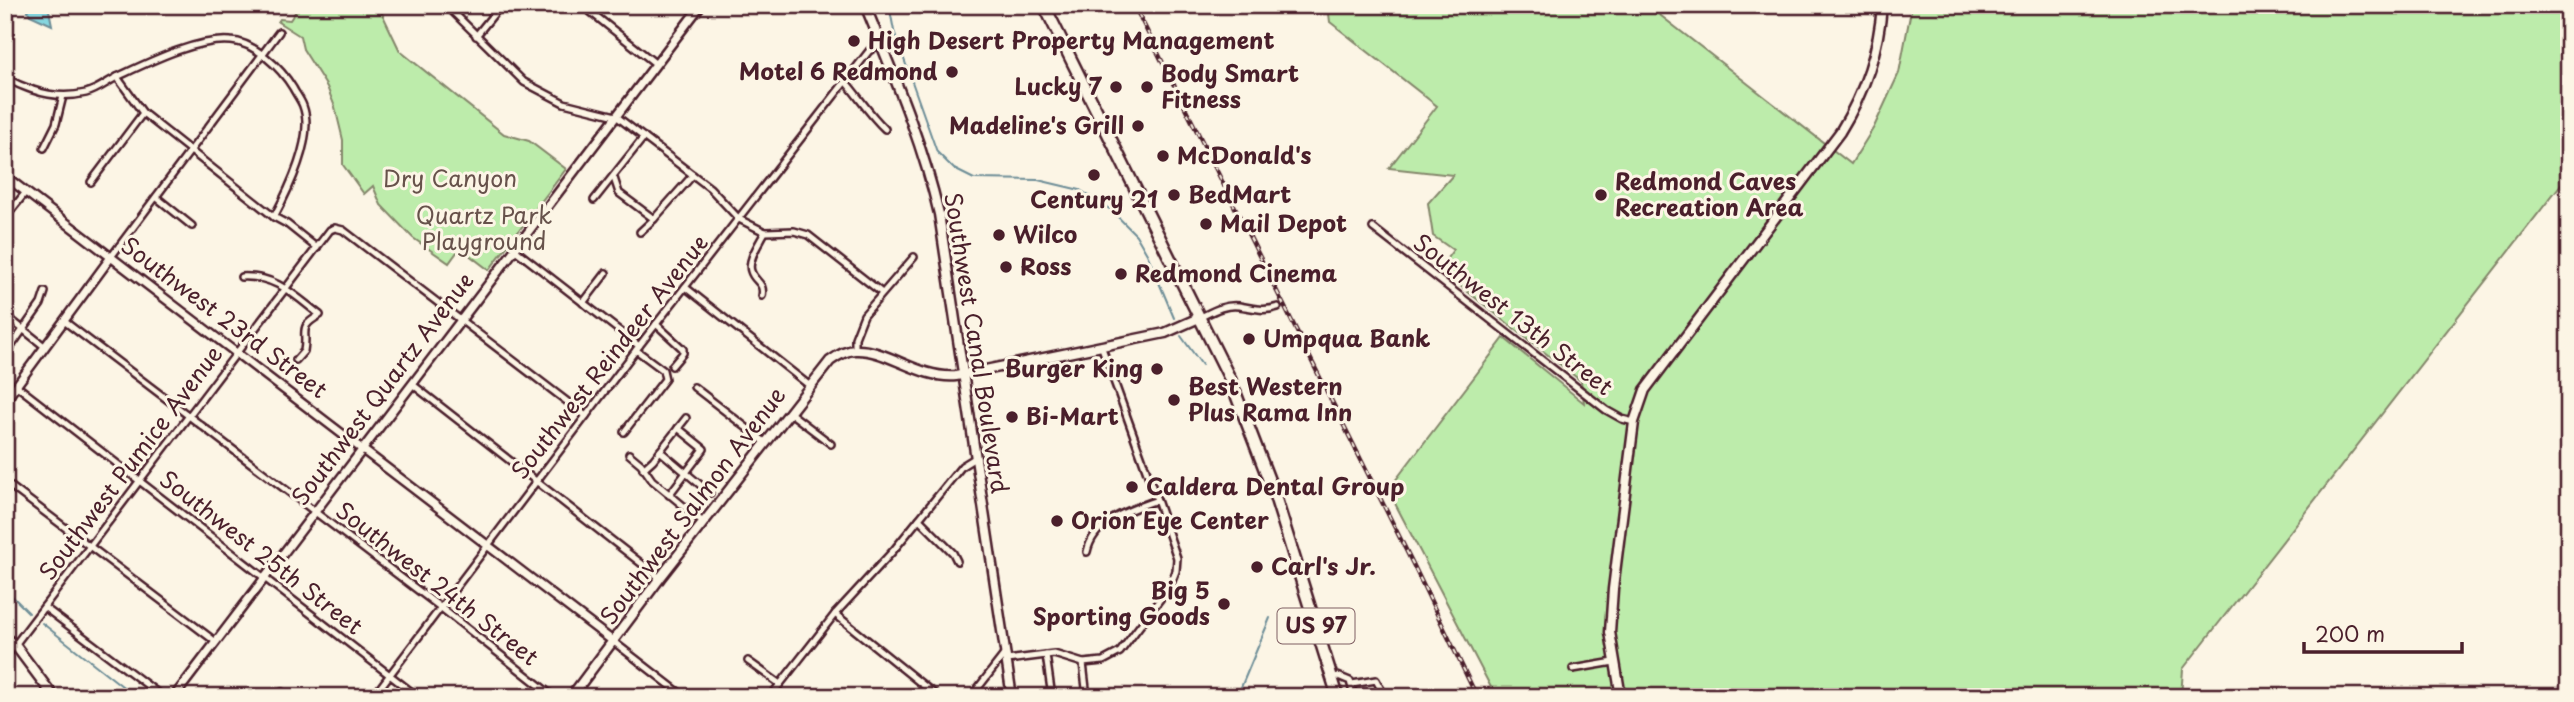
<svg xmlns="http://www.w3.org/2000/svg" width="2574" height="702" font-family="'Playpen Sans',sans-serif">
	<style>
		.green { fill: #bdecab; stroke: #84866b; stroke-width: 2 }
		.water { fill: #85d6df; stroke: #6d8d97; stroke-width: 2 }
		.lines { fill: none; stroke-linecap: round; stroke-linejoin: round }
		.stream { stroke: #6d8d97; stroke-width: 2 }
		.minor-casing { stroke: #4a1f2b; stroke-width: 10 }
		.tertiary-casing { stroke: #4a1f2b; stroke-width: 12 }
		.secondary-casing { stroke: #4a1f2b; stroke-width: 13 }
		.trunk-casing { stroke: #4a1f2b; stroke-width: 15 }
		.minor { stroke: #fcf5e5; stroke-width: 5 }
		.tertiary { stroke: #fcf5e5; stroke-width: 7 }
		.secondary { stroke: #fcf5e5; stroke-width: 8 }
		.trunk { stroke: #fcf5e5; stroke-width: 10 }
		.rail-casing { stroke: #4a1f2b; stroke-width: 4.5 }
		.rail { stroke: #fcf5e5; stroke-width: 2; stroke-dasharray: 5; stroke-linecap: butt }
		.poi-dot { fill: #4a1f2b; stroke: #fcf5e5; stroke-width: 2.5 }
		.labels { text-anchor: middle; stroke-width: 6; stroke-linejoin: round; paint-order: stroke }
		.shield { fill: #fcf5e5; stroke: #7f5f63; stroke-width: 2 }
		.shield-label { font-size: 21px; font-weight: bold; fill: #4a1f2b }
		.poi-label { font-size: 23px; font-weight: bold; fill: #4a1f2b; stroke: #fcf5e5; text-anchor: start }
		.park-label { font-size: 23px; fill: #67524b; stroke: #fcf5e5 }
		.street-label { font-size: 23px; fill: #4a1f2b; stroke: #fcf5e5 }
	</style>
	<rect width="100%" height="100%" fill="#fcf5e5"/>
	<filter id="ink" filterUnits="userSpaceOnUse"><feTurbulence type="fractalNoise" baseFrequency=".0143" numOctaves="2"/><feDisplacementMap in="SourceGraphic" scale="14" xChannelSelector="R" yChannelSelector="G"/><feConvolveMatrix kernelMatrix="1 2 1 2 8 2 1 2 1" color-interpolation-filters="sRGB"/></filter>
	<g filter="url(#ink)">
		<g class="green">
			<path d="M300,5H378L400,51L504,134L529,141L566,169L489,270L460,248L449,263L413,238L381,205L373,186L364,194L343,165V140L335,107L327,87L303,49L300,36L278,22L280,19L290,20Z"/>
			<path d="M1328,5H1647L1851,164L1874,127L1899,73L1912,5H2569V174L2183,669L2181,697H1496L1388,490L1504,338L1584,403L1581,381L1439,269L1453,250L1433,236L1428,203L1453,175L1389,168L1437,106L1330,22Z"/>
		</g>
		<path class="water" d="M25,5H48L52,25L30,15Z"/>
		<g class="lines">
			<g class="stream">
				<path d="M889,5L894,31L937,152L954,169L974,179L1038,180L1080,190L1111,210L1136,235L1147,254L1174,318"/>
				<path d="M1181,336L1202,365"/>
				<path d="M5,589L29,613"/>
				<path d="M42,623L136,697"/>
				<path d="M1237,697L1270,618"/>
			</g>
			<g class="minor-casing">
				<g id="minor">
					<path d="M446,5L524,82L564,103L616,116L710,188L739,219L765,232L794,231L808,235L882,293"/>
					<path d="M582,5L656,64"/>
					<path d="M476,36L501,5"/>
					<path d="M5,76C13,84 23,86 33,90C50,96 69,97 86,93C98,90 108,81 119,76C149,62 197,38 231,41C254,42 281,68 293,88C296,94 301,100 303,106C315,137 288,191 274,217"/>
					<path d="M117,77L143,113L274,217L287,224L317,248"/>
					<path d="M845,81C859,97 869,114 885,129"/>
					<path d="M44,148L56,124L63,96"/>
					<path d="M614,178L619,193L654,219"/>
					<path d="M91,182L143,113"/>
					<path d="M156,197L192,226"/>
					<path d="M594,200L644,137"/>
					<path d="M5,218L26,192"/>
					<path d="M1373,228L1606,410L1622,419L1634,422"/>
					<path d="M640,232L654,219L693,175"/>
					<path d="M514,249L639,346"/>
					<path d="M111,257L279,32"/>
					<path d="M241,277C276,275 294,295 320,315C297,328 308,330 304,351L296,360"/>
					<path d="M685,287L810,386"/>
					<path d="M762,296C765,282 754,282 751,271C747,260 760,242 765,232"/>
					<path d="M583,303L606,273"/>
					<path d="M5,315L44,346"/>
					<path d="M1201,317C1213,311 1225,304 1239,306C1254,308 1263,312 1278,307"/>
					<path d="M64,321L440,607L554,697"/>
					<path d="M656,324L683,349V353L672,366"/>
					<path d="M855,350V338L864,315L914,257"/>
					<path d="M5,355L41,304L45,292"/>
					<path d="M412,384L660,578"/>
					<path d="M17,386L418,697"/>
					<path d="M694,387L765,442"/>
					<path d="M789,412L831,444"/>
					<path d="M624,432L665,379L663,370L636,350"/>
					<path d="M660,451L710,493"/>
					<path d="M629,454L641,464L652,480L703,522"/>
					<path d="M643,469L653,460L686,418"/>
					<path d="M9,485L216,642"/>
					<path d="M669,495L704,449L678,428"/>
					<path d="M919,519L953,553L957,561"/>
					<path d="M1087,552C1094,520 1130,510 1157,500"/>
					<path d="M44,607L163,697"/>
					<path d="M835,614L938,697"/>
					<path d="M614,642L685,697"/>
					<path d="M1046,655L1052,697"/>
					<path d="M5,658L330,230L335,228L343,230L586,416"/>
					<path d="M1007,660L1054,654L1083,663L1103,661L1120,652L1170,586L1176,571L1177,558L1157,500L1101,345"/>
					<path d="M748,661L780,684"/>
					<path d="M1083,663L1087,697"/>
					<path d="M1573,669L1614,662"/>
					<path d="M1332,678L1338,676L1350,681L1354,697"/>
					<path d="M1352,684L1376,680L1385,697"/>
					<path d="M282,692L288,697"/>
					<path d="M373,697L639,346L869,51L881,43"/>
					<path d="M770,697L835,614L893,551L962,466L975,458"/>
					<path d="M971,697L1006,652"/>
				</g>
			</g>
			<g class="tertiary-casing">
				<g id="tertiary">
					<path d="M5,176L614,642"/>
					<path d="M5,401L111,257"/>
					<path d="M174,697L701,5"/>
				</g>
			</g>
			<g class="secondary-casing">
				<g id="secondary">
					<path d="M865,5C893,74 922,141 939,214L1012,697"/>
					<path d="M5,637L15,645L54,697"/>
					<path d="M571,697L660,578L830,361C837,356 846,350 855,350C886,348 918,379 956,376L1165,333L1201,317"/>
					<path d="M1621,697L1610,632L1613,589L1634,422L1645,390L1840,132C1864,93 1879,51 1882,5"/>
				</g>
			</g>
			<g class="trunk-casing">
				<path id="trunk" d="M1044,5L1230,379L1275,496L1338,697"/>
			</g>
			<use href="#minor" class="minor"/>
			<use href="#tertiary" class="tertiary"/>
			<use href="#secondary" class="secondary"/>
			<use href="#trunk" class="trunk"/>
			<g class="rail-casing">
				<path id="rail" d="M1134,5L1413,564L1477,697"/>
			</g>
			<use href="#rail" class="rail"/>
		</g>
	</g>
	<g class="poi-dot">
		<circle cx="854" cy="41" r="7"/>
		<circle cx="952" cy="72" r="7"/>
		<circle cx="1116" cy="87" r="7"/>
		<circle cx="1147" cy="87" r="7"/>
		<circle cx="1138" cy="126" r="7"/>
		<circle cx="1163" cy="156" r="7"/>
		<circle cx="1094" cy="175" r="7"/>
		<circle cx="1174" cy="195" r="7"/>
		<circle cx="1601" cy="195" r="7"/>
		<circle cx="1206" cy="224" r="7"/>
		<circle cx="999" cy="235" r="7"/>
		<circle cx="1006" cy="267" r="7"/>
		<circle cx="1121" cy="274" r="7"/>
		<circle cx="1249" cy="339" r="7"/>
		<circle cx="1157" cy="369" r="7"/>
		<circle cx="1174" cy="400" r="7"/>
		<circle cx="1012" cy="417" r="7"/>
		<circle cx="1132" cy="487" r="7"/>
		<circle cx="1057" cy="521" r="7"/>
		<circle cx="1257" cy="567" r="7"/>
		<circle cx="1224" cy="604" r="7"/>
	</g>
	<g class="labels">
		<rect class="shield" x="1277.5" y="608.5" width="77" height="35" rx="5"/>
		<g class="shield-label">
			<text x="1316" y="633">US 97</text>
		</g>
		<g class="poi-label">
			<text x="868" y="49">High Desert Property Management</text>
			<text x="938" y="80" text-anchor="end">Motel 6 Redmond</text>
			<text x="1161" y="82">Body Smart<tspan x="1161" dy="26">Fitness</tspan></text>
			<text x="1102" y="95" text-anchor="end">Lucky 7</text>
			<text x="1124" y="134" text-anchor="end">Madeline's Grill</text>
			<text x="1177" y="164">McDonald's</text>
			<text x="1615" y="190">Redmond Caves<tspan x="1615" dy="26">Recreation Area</tspan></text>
			<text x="1188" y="203">BedMart</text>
			<text x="1094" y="208" text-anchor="middle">Century 21</text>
			<text x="1220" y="232">Mail Depot</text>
			<text x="1013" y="243">Wilco</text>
			<text x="1020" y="275">Ross</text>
			<text x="1135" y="282">Redmond Cinema</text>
			<text x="1263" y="347">Umpqua Bank</text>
			<text x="1143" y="377" text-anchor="end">Burger King</text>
			<text x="1188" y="395">Best Western<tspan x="1188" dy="26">Plus Rama Inn</tspan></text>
			<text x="1026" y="425">Bi-Mart</text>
			<text x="1146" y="495">Caldera Dental Group</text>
			<text x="1071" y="529">Orion Eye Center</text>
			<text x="1271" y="575">Carl's Jr.</text>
			<text x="1210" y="599" text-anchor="end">Big 5<tspan x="1210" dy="26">Sporting Goods</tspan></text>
		</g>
		<g class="park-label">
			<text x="450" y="187">Dry Canyon</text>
			<text x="484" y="224">Quartz Park<tspan x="484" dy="26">Playground</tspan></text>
		</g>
		<g class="street-label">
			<text transform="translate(1513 315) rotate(38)" y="8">Southwest 13th Street</text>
			<text transform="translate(224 318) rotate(37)" y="8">Southwest 23rd Street</text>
			<text transform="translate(976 343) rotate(81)" y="8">Southwest Canal Boulevard</text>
			<text transform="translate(610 357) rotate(-52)" y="8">Southwest Reindeer Avenue</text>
			<text transform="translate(383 389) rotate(-53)" y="8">Southwest Quartz Avenue</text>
			<text transform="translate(131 463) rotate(-53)" y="8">Southwest Pumice Avenue</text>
			<text transform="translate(693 506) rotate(-53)" y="8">Southwest Salmon Avenue</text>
			<text transform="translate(261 553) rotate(38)" y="8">Southwest 25th Street</text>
			<text transform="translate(437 584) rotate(38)" y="8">Southwest 24th Street</text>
		</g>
	</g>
	<rect width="2574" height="702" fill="none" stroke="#fcf5e5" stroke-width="28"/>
	<rect x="14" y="14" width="2546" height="674" fill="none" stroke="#4a1f2b" stroke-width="2.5" filter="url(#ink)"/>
	<path d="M2304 642v10h158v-10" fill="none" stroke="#4a1f2b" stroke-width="3.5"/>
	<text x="2315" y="642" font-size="21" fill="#4a1f2b" stroke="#fcf5e5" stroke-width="5" paint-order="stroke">200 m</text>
</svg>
